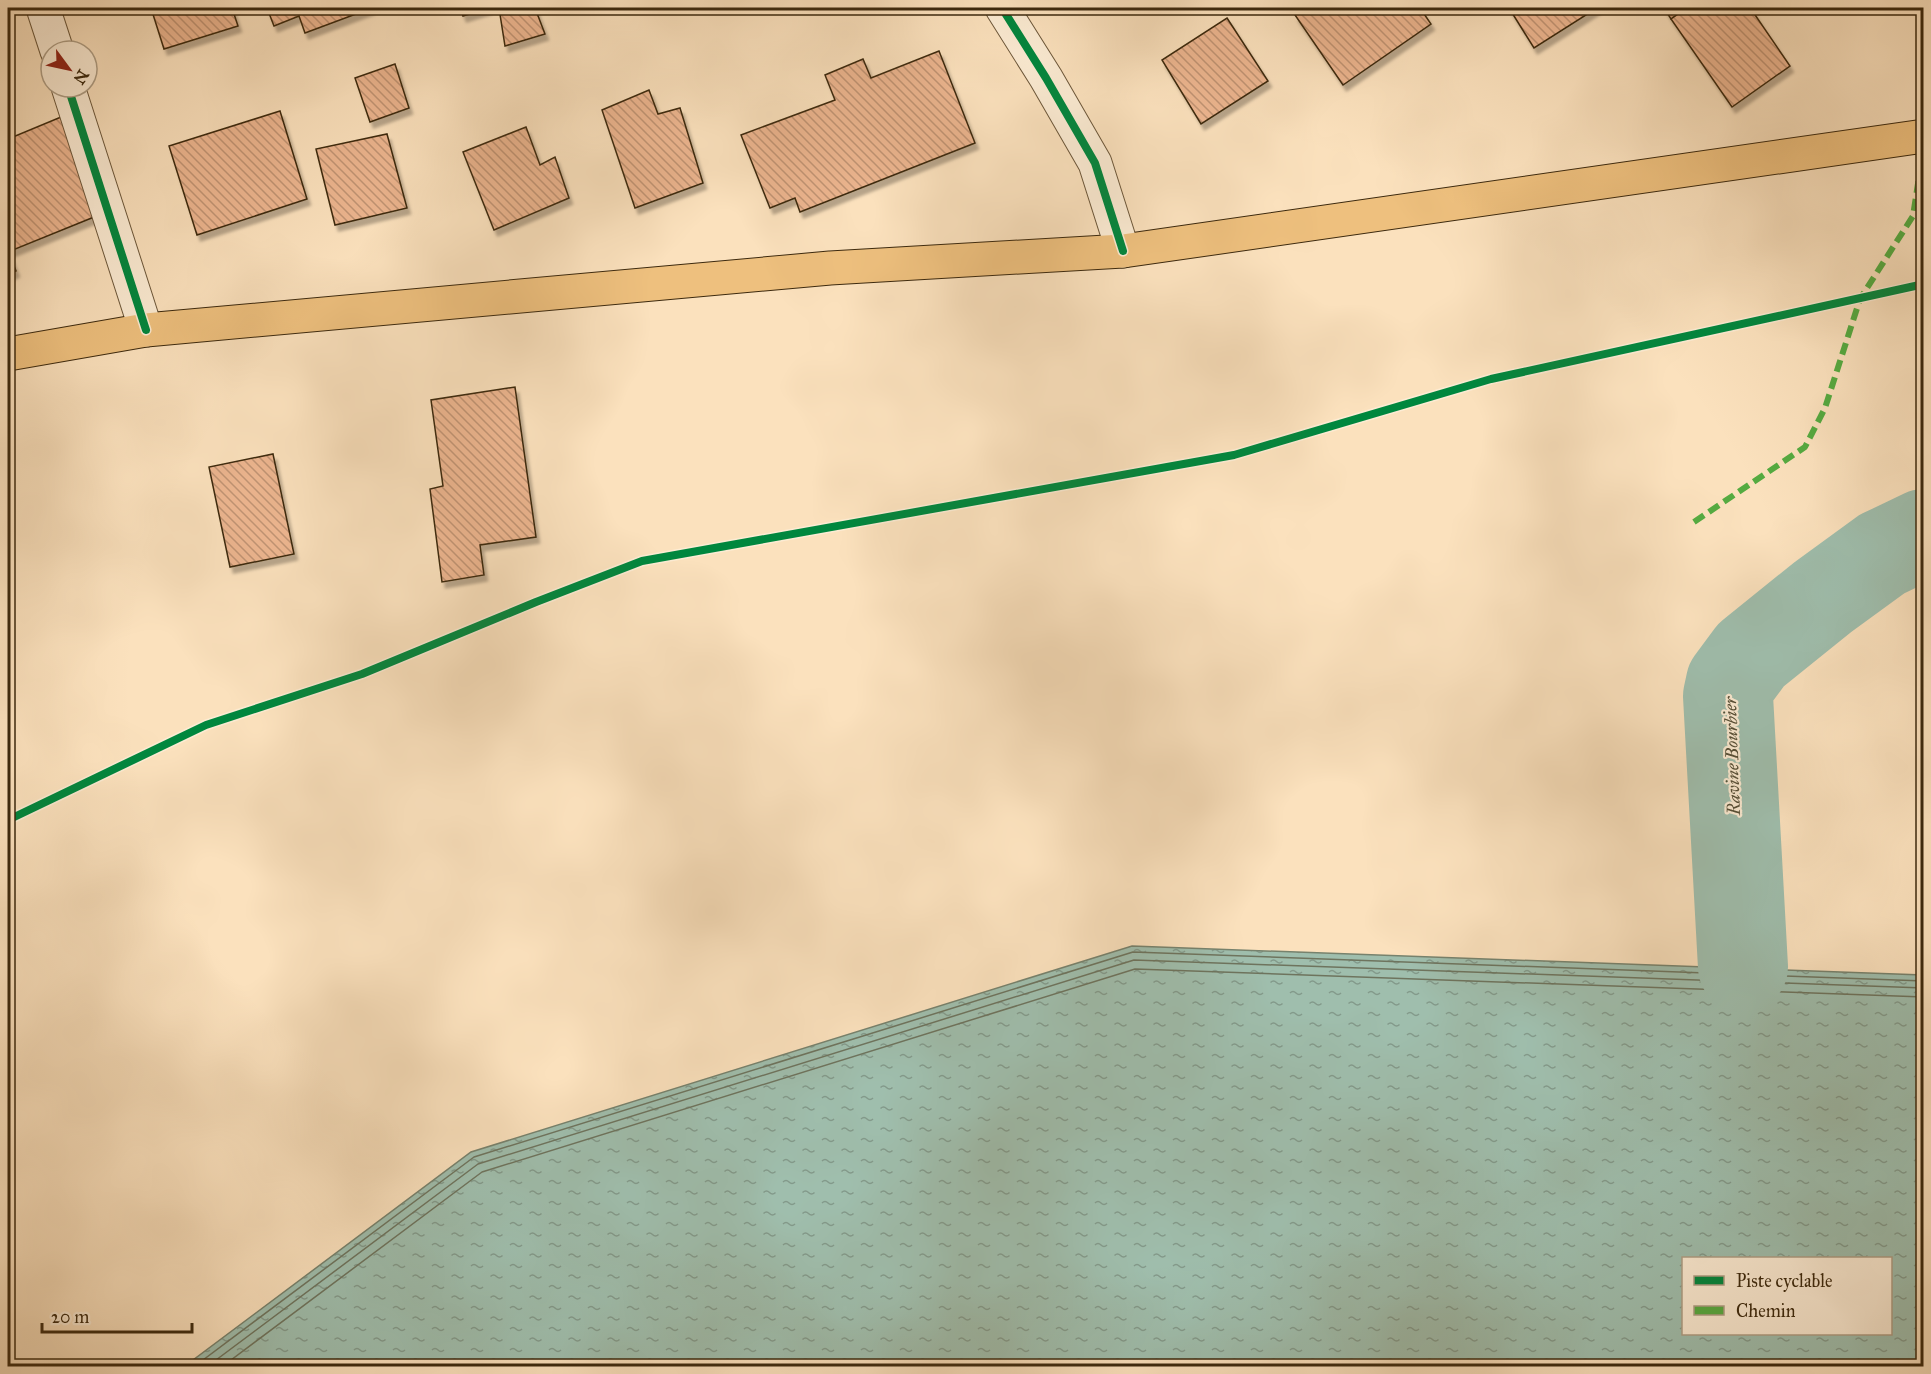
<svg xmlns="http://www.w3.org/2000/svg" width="1931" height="1374" font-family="'IM FELL Great Primer',serif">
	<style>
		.water { fill: url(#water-ripples); stroke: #77826d; stroke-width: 1.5; fill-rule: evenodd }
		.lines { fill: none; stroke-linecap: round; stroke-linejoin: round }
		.shore { stroke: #6e745e; stroke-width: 1.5 }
		.river { stroke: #9fbead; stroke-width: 90 }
		.building { fill: url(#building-back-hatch); stroke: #3c290e; stroke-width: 1.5; filter: url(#shadow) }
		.minor-casing { stroke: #6c573a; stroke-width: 35 }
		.major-casing { stroke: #3c290e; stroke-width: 35 }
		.minor { stroke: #fcecd4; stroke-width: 33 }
		.major { stroke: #eec07e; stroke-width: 33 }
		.quiet { stroke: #55ab41; stroke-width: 6; stroke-dasharray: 12 6; stroke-linecap: butt }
		.cycleway-casing { stroke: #fcecd4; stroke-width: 11 }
		.cycleway { stroke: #00873e; stroke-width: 8 }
		.labels { text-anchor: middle; stroke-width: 4.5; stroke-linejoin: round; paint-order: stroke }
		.water-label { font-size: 18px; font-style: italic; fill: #554e36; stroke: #fcecd4 }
	</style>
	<defs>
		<pattern id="water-ripples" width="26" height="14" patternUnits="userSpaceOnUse" patternTransform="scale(1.5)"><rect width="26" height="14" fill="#9fbead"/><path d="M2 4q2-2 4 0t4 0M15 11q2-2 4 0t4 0" fill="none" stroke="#839a8b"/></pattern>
		<pattern id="building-back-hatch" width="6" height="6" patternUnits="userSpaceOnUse" patternTransform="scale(1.5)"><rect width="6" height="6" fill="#ecb58f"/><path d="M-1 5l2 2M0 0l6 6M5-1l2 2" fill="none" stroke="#c09373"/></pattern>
		<filter id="shadow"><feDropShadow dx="3.5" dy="6" stdDeviation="1.5" flood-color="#0004"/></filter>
	</defs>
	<rect width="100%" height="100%" fill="#fbe1bd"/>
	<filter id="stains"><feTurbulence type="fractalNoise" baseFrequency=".00333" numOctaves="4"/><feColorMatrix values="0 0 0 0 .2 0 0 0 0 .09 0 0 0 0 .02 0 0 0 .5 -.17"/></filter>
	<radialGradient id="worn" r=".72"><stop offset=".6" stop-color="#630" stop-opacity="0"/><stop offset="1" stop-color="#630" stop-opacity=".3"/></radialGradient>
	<path class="water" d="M1132,946L1923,975V1366H185L471,1152ZM1684,1258H1890V1334H1684Z"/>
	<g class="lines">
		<g class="shore">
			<path d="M195,1366L474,1157L1133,952L1924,981"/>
			<path d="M208,1366L478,1164L1134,960L1924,988"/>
			<path d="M223,1366L482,1172L1135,969L1924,997"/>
		</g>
		<path class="river" d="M1743,967L1728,696L1731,682L1751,655L1823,597L1882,554L1924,534"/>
	</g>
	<g class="building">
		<path d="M151,8H232L238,26L164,49Z"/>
		<path d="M267,8H372L305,33L299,16L274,26Z"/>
		<path d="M460,8H489L463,16Z"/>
		<path d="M499,8H535L545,34L505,46Z"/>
		<path d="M1307,8H1420L1431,24L1343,85L1295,15Z"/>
		<path d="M1509,8H1597L1534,48Z"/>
		<path d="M1664,8H1687L1671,19Z"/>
		<path d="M1687,8H1753L1751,9L1790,66L1732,107L1671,19Z"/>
		<path d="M1227,18L1268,81L1201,124L1162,60Z"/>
		<path d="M939,51L975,143L800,212L795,198L770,208L741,135L835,100L825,75L863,59L871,78Z"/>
		<path d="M395,64L409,108L370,122L355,78Z"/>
		<path d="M649,90L658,114L680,108L703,183L635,208L602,110Z"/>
		<path d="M280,111L307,199L197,235L169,146Z"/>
		<path d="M61,117L99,215L8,252V139Z"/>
		<path d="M526,127L540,165L555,157L569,198L494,230L463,152Z"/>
		<path d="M387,134L407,208L335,225L316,149Z"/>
		<path d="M8,251L16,271L8,275Z"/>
		<path d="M515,387L536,537L480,545L484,575L442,582L430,489L443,486L431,400Z"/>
		<path d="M273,454L294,554L230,567L209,467Z"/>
	</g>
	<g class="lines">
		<g class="minor-casing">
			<g id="minor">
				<path d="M43,8L57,51"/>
				<path d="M1002,8L1046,78L1095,163L1123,251"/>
				<path d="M68,87L146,330"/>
			</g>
		</g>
		<g class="major-casing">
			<path id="major" d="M8,354L146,330L830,268L1123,251L1924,136"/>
		</g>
		<use href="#minor" class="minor"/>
		<use href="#major" class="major"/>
		<path class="quiet" d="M1694,522L1805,447L1825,408L1860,299L1913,216L1924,145"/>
		<g class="cycleway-casing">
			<g id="cycleway">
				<path d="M1002,8L1046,78L1095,163L1123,251"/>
				<path d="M68,87L146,330"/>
				<path d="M8,820L206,725L362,674L536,602L642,561L1234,455L1491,379L1924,284"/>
			</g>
		</g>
		<use href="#cycleway" class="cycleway"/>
	</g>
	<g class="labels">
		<g class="water-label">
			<text transform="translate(1732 756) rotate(-92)" y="6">Ravine Bourbier</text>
		</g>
	</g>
	<rect width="1931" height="1374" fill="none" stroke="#fbe1bd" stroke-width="30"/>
	<rect x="9" y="9" width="1913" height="1356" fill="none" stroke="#3c290e" stroke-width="3"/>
	<rect x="15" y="15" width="1901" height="1344" fill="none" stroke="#3c290e" stroke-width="1.5"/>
	<rect x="1682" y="1257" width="210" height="78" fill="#fcecd4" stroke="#af9e85" stroke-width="1.5"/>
	<rect x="1694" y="1276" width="30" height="9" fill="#00873e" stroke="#af9e85" stroke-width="1.5"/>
	<text x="1736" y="1287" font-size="18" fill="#3c290e">Piste cyclable</text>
	<rect x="1694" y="1306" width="30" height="9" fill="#55ab41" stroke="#af9e85" stroke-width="1.5"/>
	<text x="1736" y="1317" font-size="18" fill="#3c290e">Chemin</text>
	<g transform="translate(69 69) rotate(123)"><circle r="28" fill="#fcecd4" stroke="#af9e85" stroke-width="1.5"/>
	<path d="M0-4.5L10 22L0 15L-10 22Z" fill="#8f2418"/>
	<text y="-9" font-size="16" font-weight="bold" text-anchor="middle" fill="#3c290e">N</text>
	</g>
	<path d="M42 1323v9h150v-9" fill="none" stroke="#3c290e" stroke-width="3"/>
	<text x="51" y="1323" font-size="18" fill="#3c290e" stroke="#fcecd4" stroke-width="4.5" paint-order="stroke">20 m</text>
	<rect width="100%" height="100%" filter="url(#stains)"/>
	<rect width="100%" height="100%" fill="url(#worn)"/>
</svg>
